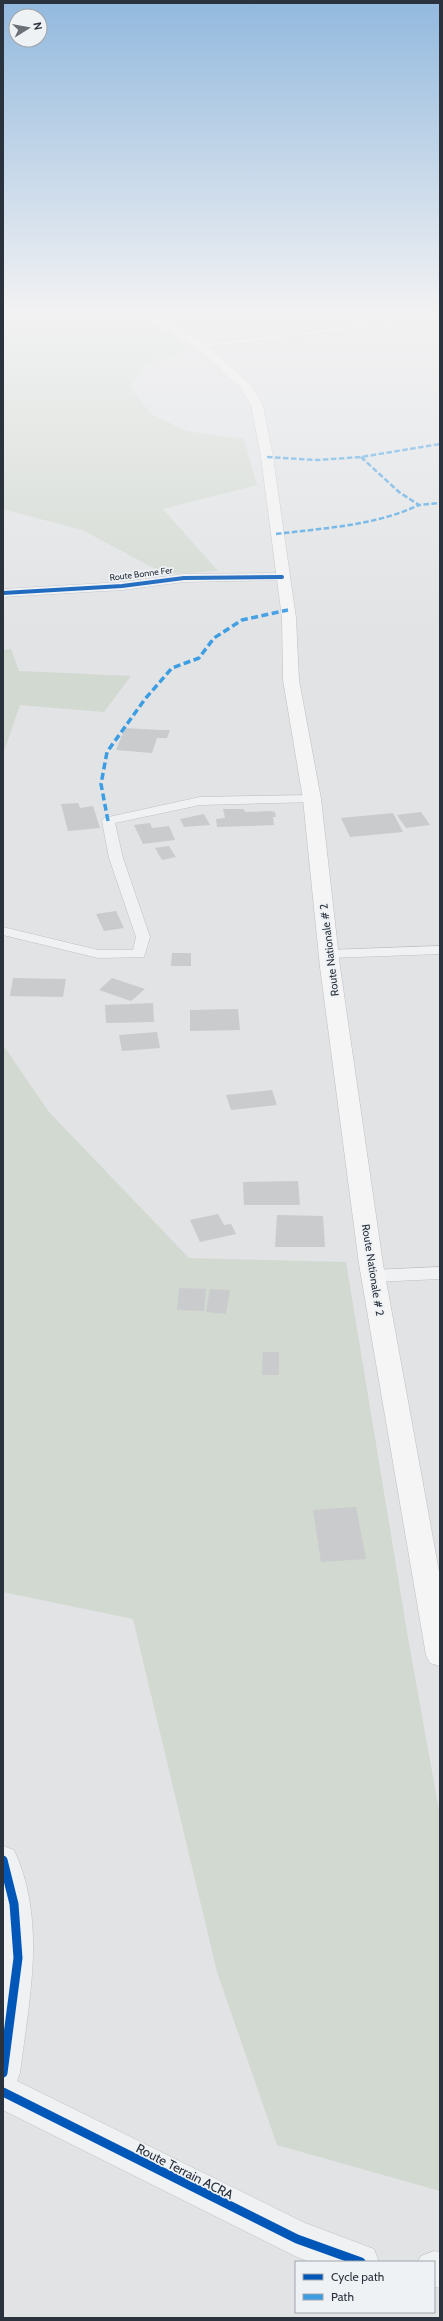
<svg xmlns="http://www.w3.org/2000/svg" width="443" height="2321" font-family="Cabin,sans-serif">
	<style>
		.green { fill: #d2d9d1 }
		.building { fill: #c9cbcd }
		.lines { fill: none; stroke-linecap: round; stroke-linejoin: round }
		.service-casing { stroke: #bfc1c3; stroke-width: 1 }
		.minor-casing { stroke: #bfc1c3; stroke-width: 1 }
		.primary-casing { stroke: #bec0c3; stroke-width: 1 }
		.service { fill: #f0f1f3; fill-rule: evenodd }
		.minor { fill: #f0f1f3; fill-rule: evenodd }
		.primary { fill: #f5f5f6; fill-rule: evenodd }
		.quiet-far1 { stroke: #3d9de3; stroke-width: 2.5; stroke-dasharray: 5.5 2.5; stroke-linecap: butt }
		.quiet { stroke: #3d9de3; stroke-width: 3.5; stroke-dasharray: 7 3.5; stroke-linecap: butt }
		.cycleway-far1-casing { stroke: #eff2f5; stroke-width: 6 }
		.cycleway-casing { stroke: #eff2f5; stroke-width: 12 }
		.cycleway-far1 { stroke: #0057b8; stroke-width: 4 }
		.cycleway { stroke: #0057b8; stroke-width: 9 }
		.labels { text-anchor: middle; stroke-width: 3.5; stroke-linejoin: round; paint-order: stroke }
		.far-street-label { font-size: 9px; fill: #2a323d; stroke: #eff2f5 }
		.street-label { font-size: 11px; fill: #2a323d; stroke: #eff2f5 }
		.near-street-label { font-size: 13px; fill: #2a323d; stroke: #eff2f5 }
	</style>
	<rect width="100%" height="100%" fill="#e1e3e5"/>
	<g class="green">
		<path d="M3,309H112L170,334L188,350L146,364L130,387L151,414L186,431L244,439L257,485L163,509L218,571L165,574L82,530L3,509Z"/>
		<path d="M11,649L19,671L131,676L104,712L20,705L3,754V650Z"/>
		<path d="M3,1045L49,1112L189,1258L346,1262L408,1638L440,1816V2191L277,2145L217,1972L133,1619L3,1592Z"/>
	</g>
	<g class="building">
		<path d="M125,728L160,730H170L167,738H157L152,753L116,750Z"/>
		<path d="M78,803L80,808L93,806L100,828L68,831L61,804Z"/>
		<path d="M223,809H244L245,812L270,811L275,812L276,817H273L274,825L217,827L216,819L225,818Z"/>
		<path d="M421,812L430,825L406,828L397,815Z"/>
		<path d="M393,813L403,832L350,837L341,818Z"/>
		<path d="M204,814L210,825L184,827L180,819Z"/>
		<path d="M150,823L152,828L169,826L175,840L143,844L134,825Z"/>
		<path d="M169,846L176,857L162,860L155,848Z"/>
		<path d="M116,911L124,928L104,931L96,914Z"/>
		<path d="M172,953H191V966H171Z"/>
		<path d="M13,978L66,979L63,997L10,996Z"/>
		<path d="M112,978L145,989L131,1001L99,990Z"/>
		<path d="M153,1003L154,1022L106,1023L105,1005Z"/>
		<path d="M238,1009L240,1030L190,1031V1010Z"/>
		<path d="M157,1032L160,1048L122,1051L119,1035Z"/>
		<path d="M272,1090L277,1105L231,1110L226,1095Z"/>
		<path d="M298,1181L300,1205H244L243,1182Z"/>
		<path d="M218,1214L224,1225L231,1224L236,1234L200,1242L190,1220Z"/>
		<path d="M277,1215L323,1216L325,1247H275Z"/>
		<path d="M179,1288L206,1289L204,1311L177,1310Z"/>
		<path d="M210,1289L230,1290L226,1314L206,1312Z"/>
		<path d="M263,1352H279V1375H262Z"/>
		<path d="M356,1507L366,1559L321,1562L313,1510Z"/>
	</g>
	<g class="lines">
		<g class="service-casing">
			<g id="service">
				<path d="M247,309H259L174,331L170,329Z"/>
				<path d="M440,315V319L201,348L197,346L201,344Z"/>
				<path d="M312,795L318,799L316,802L200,805L115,823L123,858L150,937L144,957L98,958L3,935V927L98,950H133L136,937L109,858L102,821L104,818L200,797Z"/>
				<path d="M440,946V954L329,958L322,954L329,950Z"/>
				<path d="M440,1267V1279L373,1282L367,1280L364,1276L367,1272L373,1270Z"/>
			</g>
		</g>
		<g class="minor-casing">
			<g id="minor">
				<path d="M282,573L287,574L289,577L287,580L184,582L122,590L3,597V589L122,582L184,574Z"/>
				<path d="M3,1846L14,1850C47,1920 29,2000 20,2073L17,2081L305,2223L374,2249L379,2262H310L297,2257L3,2110Z"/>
				<path d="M434,2251L440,2252V2288L434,2287V2262H418L421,2256Z"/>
			</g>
		</g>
		<g class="primary-casing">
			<path id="primary" d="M123,309H136L178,327L205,344L249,383L263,405L273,457L296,618L299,680L321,799L340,967L383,1264L440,1577V1666L430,1663L426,1655L359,1264L320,967L303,799L283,680L282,618L261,457L251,405L240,387L197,348L170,331Z"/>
		</g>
		<use href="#service" class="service"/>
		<use href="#minor" class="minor"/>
		<use href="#primary" class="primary"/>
		<g class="quiet-far1">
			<path d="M267,457L317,460L361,457L440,444"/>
			<path d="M361,457L399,492L419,505L440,503"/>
			<path d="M276,534C324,528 374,526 419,505"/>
		</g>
		<path class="quiet" d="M108,821L101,784L107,752L145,699L172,668L199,658L214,638L242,620L288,610"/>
		<g class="cycleway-far1-casing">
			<path id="cycleway-far1" d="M3,593L122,586L184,578L282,577"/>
		</g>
		<g class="cycleway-casing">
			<g id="cycleway">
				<path d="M3,1860L14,1904L18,1958L3,2073"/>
				<path d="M3,2092L297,2239L361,2262"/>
			</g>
		</g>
		<use href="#cycleway-far1" class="cycleway-far1"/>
		<use href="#cycleway" class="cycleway"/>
	</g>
	<linearGradient id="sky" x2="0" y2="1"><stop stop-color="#92b9de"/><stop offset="0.49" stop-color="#f2f2f3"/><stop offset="1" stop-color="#f2f2f3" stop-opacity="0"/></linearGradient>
	<rect width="443" height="634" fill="url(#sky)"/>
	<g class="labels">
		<g class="far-street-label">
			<text transform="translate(141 574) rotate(-7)" y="3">Route Bonne Fer</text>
		</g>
		<g class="street-label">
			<text transform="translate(329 950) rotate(-97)" y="4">Route Nationale # 2</text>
			<text transform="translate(373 1270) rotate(81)" y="4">Route Nationale # 2</text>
		</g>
		<g class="near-street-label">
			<text transform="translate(185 2171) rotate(27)" y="5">Route Terrain ACRA</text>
		</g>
	</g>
	<rect width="443" height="2321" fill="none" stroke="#2a323d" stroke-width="8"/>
	<rect x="295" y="2261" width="140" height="52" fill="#eff2f5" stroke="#a0a5ab"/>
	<rect x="303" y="2274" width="20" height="6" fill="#0057b8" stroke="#a0a5ab"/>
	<text x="331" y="2281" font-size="12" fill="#2a323d">Cycle path</text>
	<rect x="303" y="2294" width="20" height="6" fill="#3d9de3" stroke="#a0a5ab"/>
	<text x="331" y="2301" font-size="12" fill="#2a323d">Path</text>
	<g transform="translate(28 28) rotate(79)"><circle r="19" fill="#eff2f5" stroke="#a0a5ab"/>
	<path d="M0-3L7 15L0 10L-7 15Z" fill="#6a7078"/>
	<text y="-6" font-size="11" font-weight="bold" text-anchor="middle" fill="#2a323d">N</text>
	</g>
</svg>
